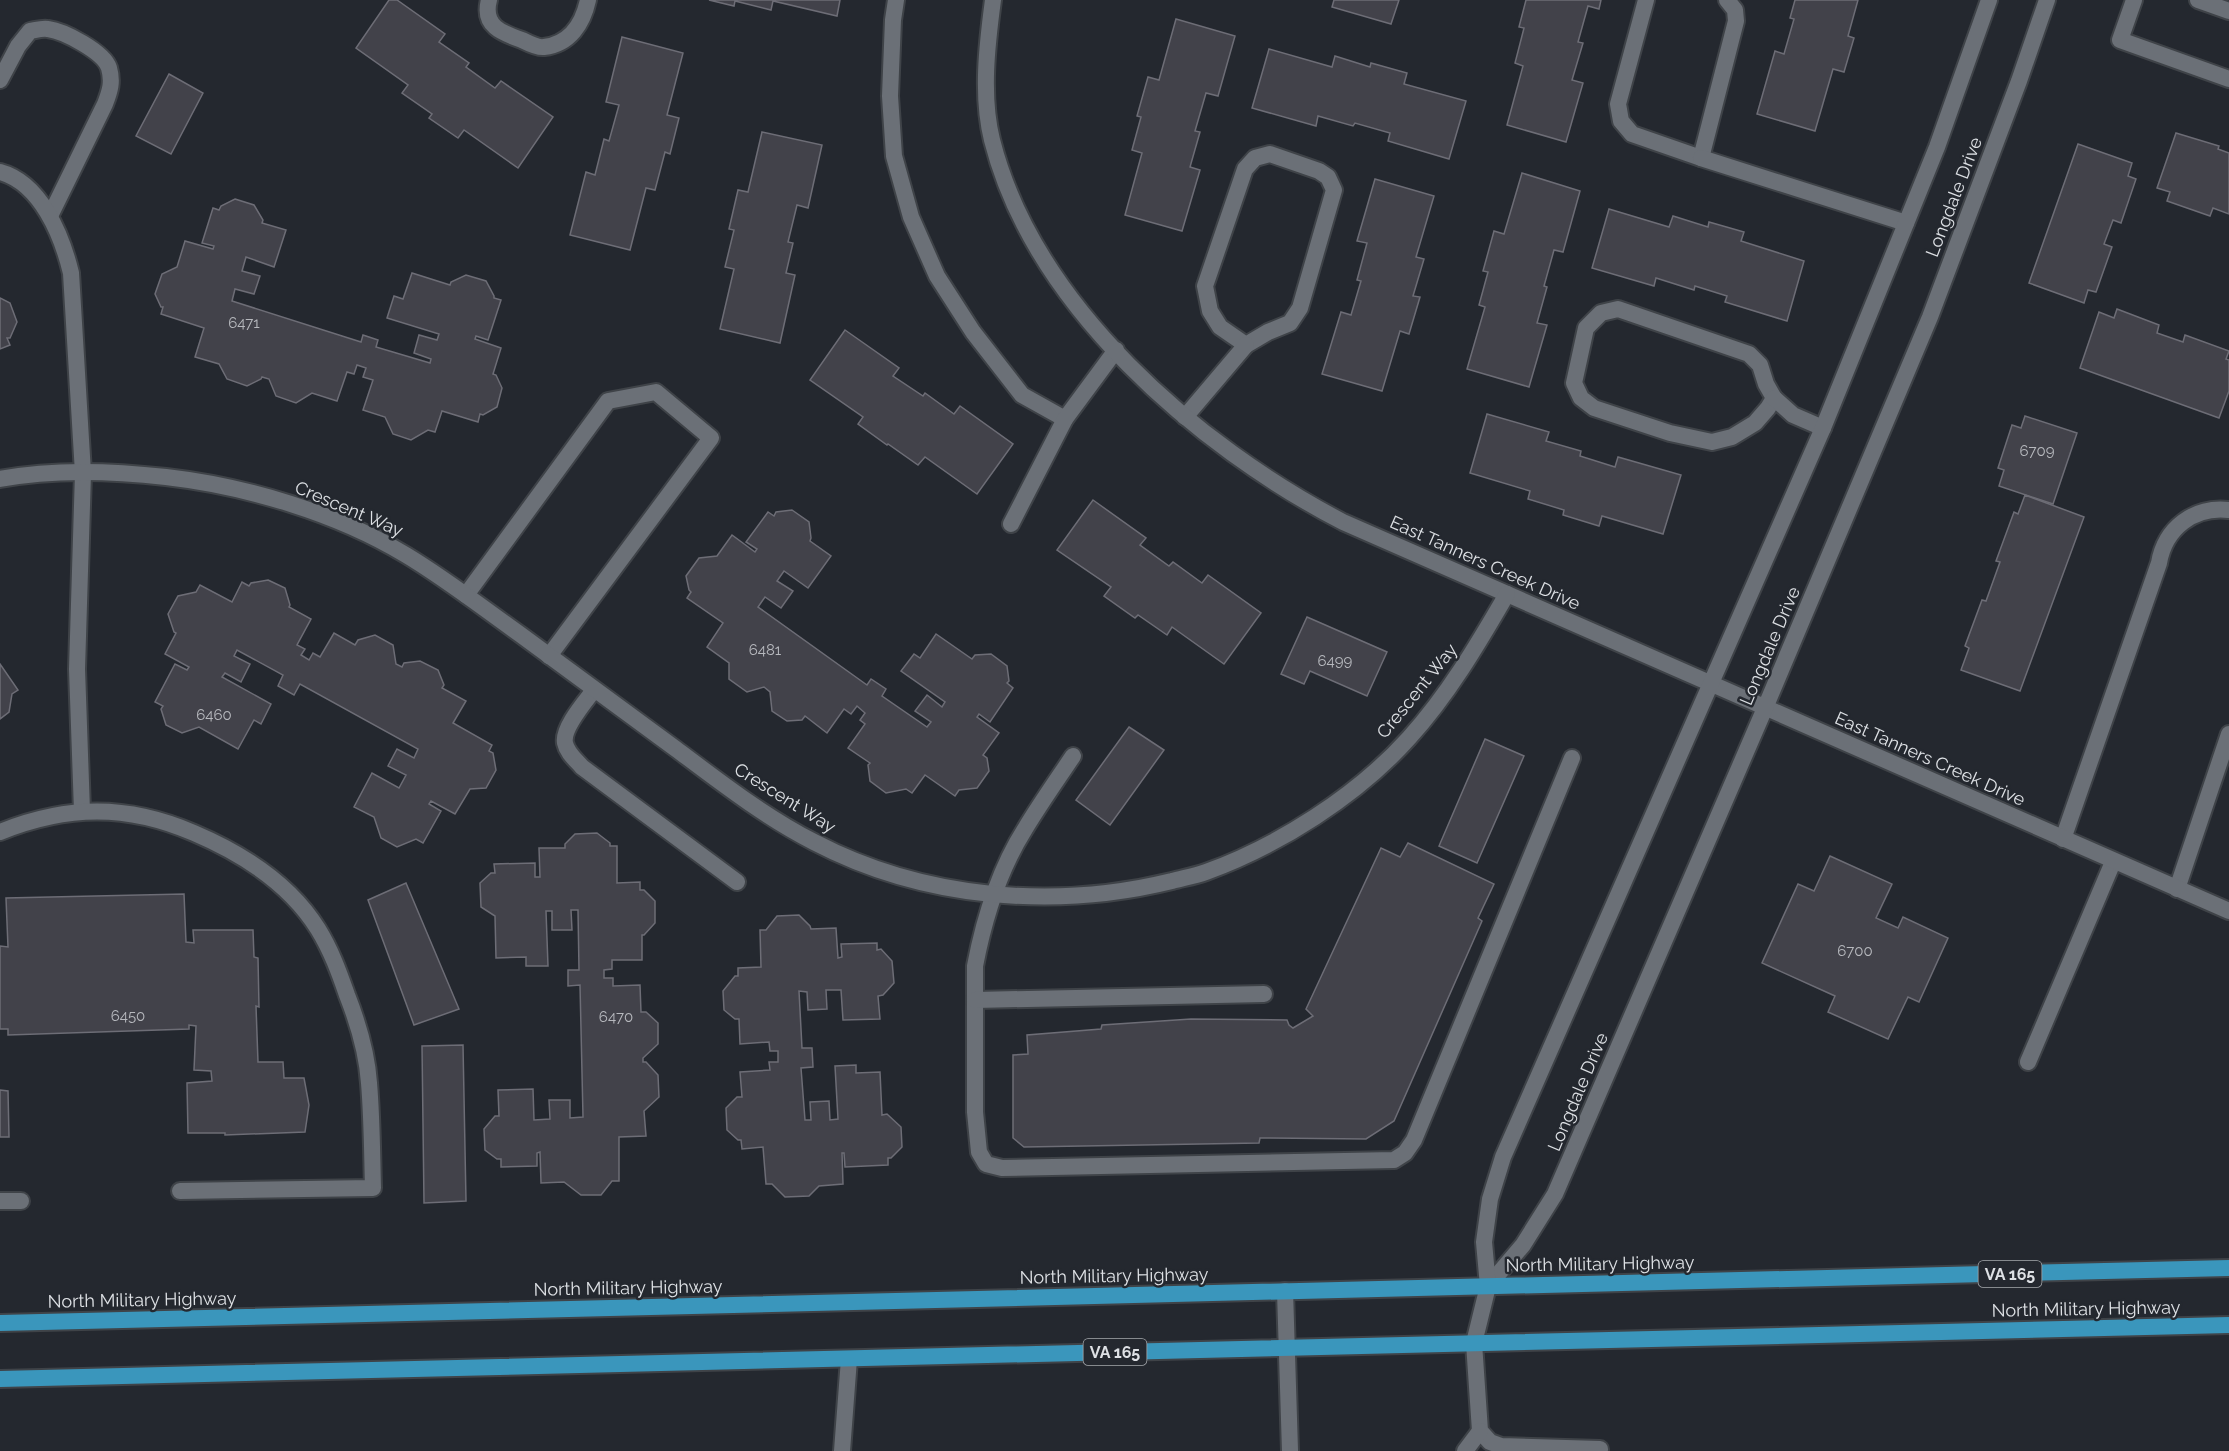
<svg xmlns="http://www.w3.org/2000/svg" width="2229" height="1451" font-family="Raleway,sans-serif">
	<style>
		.building { fill: #42424a; stroke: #6d6d76; stroke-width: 1.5 }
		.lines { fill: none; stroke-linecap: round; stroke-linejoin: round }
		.service-casing { stroke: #3f4348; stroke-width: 20 }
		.minor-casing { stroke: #3f4348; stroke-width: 20 }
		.primary-casing { stroke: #3f4348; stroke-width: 20 }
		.service { stroke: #6b7077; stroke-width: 16 }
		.minor { stroke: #6b7077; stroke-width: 16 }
		.primary { stroke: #3a96bc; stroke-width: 16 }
		.labels { text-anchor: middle; stroke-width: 5; stroke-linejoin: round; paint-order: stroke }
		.number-label { font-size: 15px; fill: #b7b9be }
		.shield { fill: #24282f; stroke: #a6aaae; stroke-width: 1.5 }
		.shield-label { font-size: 16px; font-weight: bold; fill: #dee1e5 }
		.street-label { font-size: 18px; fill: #dee1e5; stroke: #24282f }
	</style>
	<rect width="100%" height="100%" fill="#24282f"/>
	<g class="building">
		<path d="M389,0H397L445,34L439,42L469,63L466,67L495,88L501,81L553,117L518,168L464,130L458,138L429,118L432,114L402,93L408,85L356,48Z"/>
		<path d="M709,0H840L837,16L773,1L771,10L735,1L734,6Z"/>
		<path d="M1334,0H1399L1391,24L1332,7Z"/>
		<path d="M1526,0H1601L1599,9L1588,6L1578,42L1583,43L1572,80L1583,83L1566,142L1507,125L1523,66L1515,63L1524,28L1519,27Z"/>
		<path d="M1795,0H1858L1848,36L1854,38L1844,72L1833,69L1815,131L1757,114L1775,51L1784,54L1794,19L1790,18Z"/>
		<path d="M1176,19L1235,36L1218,96L1206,93L1195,131L1200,132L1190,167L1200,170L1182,231L1125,215L1142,153L1132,150L1141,117L1137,116L1148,77L1159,80Z"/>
		<path d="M622,37L683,53L667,115L679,118L670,154L665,152L655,190L646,188L630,250L570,235L586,172L595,175L604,139L609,141L619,105L606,102Z"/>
		<path d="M1269,49L1332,67L1335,56L1370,67L1371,63L1407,73L1404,84L1466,101L1449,159L1388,141L1390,133L1355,123L1353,126L1318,116L1316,126L1252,108Z"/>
		<path d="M169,74L203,93L171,154L136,136Z"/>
		<path d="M762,132L822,145L808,208L797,205L788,242L793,243L786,273L795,275L780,343L720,329L734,269L725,267L734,230L729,229L738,190L748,192Z"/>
		<path d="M2176,133L2219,146L2218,149L2229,153V214L2213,208L2210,216L2167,201L2170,192L2157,188Z"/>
		<path d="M2078,144L2132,163L2128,176L2136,179L2121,223L2113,220L2104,244L2112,247L2096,292L2088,290L2084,303L2029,283Z"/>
		<path d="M1522,173L1580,191L1563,252L1554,250L1544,286L1547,287L1537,323L1547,325L1529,387L1467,369L1485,307L1479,305L1488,272L1483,271L1494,231L1504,234Z"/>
		<path d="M1375,179L1434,196L1416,257L1424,259L1413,296L1420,297L1409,334L1400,331L1382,391L1322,374L1341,312L1351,315L1361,281L1357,280L1367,243L1357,241Z"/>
		<path d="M235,199L254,205L263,220L262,223L286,230L274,267L246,257L242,271L260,276L254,294L235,289L232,301L361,342L363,335L378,340L376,347L430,363L431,359L414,353L419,335L437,340L439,334L387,318L394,296L403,299L412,273L450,285L451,282L466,275L486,281L494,296V298L501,300L488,340L476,336L475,339L501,348L493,374L496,375L502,388L497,407L483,415L480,414L478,422L442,411L435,432L428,430L411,440L393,434L385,417L363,410L373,380L363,377L366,368L357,365L354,374L347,372L337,401L312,393L296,403L276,396L269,379L262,377L261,379L247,386L227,379L219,364L195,357L204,328L161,314L163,307H161L155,294L162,274L177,267L185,241L213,249L214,246L202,243L213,208L219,210L221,206Z"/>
		<path d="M1609,209L1669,227L1673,216L1708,227L1709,222L1744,232L1741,241L1804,261L1787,321L1725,302L1727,296L1695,286L1694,290L1656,278L1654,286L1592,268Z"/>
		<path d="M0,298L10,303L17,322L10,338H7L10,345L0,349Z"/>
		<path d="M2117,309L2159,325L2157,333L2183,342L2185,335L2229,351L2226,359L2229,360V391L2219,418L2080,368L2099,312L2114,318Z"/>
		<path d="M845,330L899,368L893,376L923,396L925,393L954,414L960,406L1013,444L977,494L925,457L918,465L888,444L887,445L858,424L863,417L810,380Z"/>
		<path d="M1487,414L1549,432L1546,441L1581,451L1580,456L1615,467L1618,457L1681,475L1663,534L1602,516L1599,526L1563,515L1564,510L1528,499L1530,491L1470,473Z"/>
		<path d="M2025,416L2077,433L2053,504L1999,486L2004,470L1998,468L2012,425L2021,428Z"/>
		<path d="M2025,495L2084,517L2020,691L1961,670L1969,648L1965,646L1982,600L1986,601L2000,562L1996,561L2014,512L2018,514Z"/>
		<path d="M1093,500L1146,538L1140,545L1169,566L1173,562L1202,583L1208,575L1261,613L1224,664L1172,627L1167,635L1138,615L1135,618L1104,596L1111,587L1057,550Z"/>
		<path d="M792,510L809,522L811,538L810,541L831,556L808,588L784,571L777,581L793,591L781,608L765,597L758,607L867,685L871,679L886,689L882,696L927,727L931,722L915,711L927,695L942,707L945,702L901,671L914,654L920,658L936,634L972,659L975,655L991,654L1007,666L1009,681L1007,683L1013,688L990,722L979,714L977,717L999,733L983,755L987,758L989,771L977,788L959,790L955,796L925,775L912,793L906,789L886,793L870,781L868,765L870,763L848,748L865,724L860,720L865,713L857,706L851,714L844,709L827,733L805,716L802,720L787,721L772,711L770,692L764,687L747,692L729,679V663L707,647L723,623L687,598L691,592L689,590L686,576L699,558L717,556L732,535L755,552L757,549L746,542L768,512L774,516L776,512Z"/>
		<path d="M268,580L285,588L290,605L289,607L311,619L297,645L305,649L301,655L309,660L313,653L320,657L334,633L355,645L358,640L375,635L393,645L396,664L402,667L404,663L420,661L438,670L444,685L442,688L466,701L453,723L492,745L489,751L493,753L496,770L486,788L470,789L455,814L431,801L429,804L441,811L423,843L416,839L397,847L381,838L374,817L354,807L372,773L399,788L406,775L388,766L397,749L414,758L418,749L300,684L294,695L278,686L283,675L237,650L234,656L250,664L241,682L225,673L222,677L271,704L261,724L254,720L238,749L199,727L182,733L166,725L161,709L163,706L155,702L175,664L187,670L189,667L165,654L176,633L174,632L168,614L178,596L196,592L200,585L232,602L242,582L249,586L251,583Z"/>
		<path d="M1307,617L1387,652L1367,696L1310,671L1304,684L1281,674Z"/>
		<path d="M0,664L18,690L12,694L9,712L0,719Z"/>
		<path d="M1129,727L1164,750L1110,825L1076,800Z"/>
		<path d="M1485,739L1524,756L1477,863L1439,846Z"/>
		<path d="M597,833L610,843V846H617V883L640,882V890H644L655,901V923L644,935H642V960H612V969L604,970V978H613V986L640,985L641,1012H646L658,1023V1044L643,1058V1062H646L658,1075L659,1097L644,1111L646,1136L619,1137V1181H612L601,1195H581L564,1182L541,1183L540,1152L537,1153V1166L501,1167V1159H497L485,1150L484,1129L495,1116H499L498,1090L533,1089L534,1120L550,1119L549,1100H570V1118L583,1117L580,985L568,986V970H579L578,910H571L572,930H552V911H546L548,966H526V957L496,958L495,916L481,907L480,883L491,873H495L494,864L535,863V877H540L539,848H565V844L575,834Z"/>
		<path d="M1408,843L1494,884L1478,918L1482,921L1394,1121L1366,1139L1260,1138L1259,1143L1024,1147L1013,1138V1055L1028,1054L1027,1035L1101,1029L1102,1025L1191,1019L1287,1020L1289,1025L1293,1028L1313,1016L1306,1009L1381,848L1400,857Z"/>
		<path d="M1830,856L1892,884L1876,918L1898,928L1903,917L1948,938L1919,1002L1908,997L1888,1039L1828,1012L1835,996L1762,963L1798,884L1814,891Z"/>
		<path d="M406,883L459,1009L414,1025L368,900Z"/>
		<path d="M184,894L186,942L194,943L193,930H253L254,957L258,958L259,1007L256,1006L258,1062H283L284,1078H304L309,1105L305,1132L225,1135V1133H188L187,1083L212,1081L211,1071L194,1070L196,1026L189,1025V1029L8,1035V1029H0V946L8,947L6,898Z"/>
		<path d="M799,915L810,926L811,929L836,928L838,958L842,957L841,944L877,943V950L881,949L892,961L894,983L883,995L878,996L880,1019L843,1020L841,990H826L827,1009L808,1010L807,992L799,991L802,1048H812L813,1067L801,1068L805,1120H811L810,1102L829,1101L830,1120L838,1119L835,1066L856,1065V1073L880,1072L882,1115L887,1114L901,1127L902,1147L891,1158H888V1165L845,1167L844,1153H842L843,1184L819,1186L809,1196L785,1197L772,1184H766L763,1147L742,1149L741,1140H738L727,1130L726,1108L737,1097H742L740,1072L770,1070L769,1062H778V1051H770L769,1042L740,1044L739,1019H735L724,1010L723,991L735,976H738V968L761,967L760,930H766L777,916Z"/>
		<path d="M463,1045L466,1201L424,1203L422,1046Z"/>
		<path d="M0,1090L8,1091L9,1137H0Z"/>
	</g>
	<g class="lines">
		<g class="service-casing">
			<g id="service">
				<path d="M489,0C482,26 502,33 522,40C528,43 538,48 544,47C570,44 583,23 588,0"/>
				<path d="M896,0L893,20L890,96L894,156L911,217L937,276L973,332L1022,395L1065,419"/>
				<path d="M1646,0L1618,104L1621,121L1632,134L1701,158L1736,21L1735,10L1727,0"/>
				<path d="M2134,0L2120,40L2229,79"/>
				<path d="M2198,0L2229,11"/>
				<path d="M0,80L18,46L30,31C36,30 42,28 48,29C64,31 104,52 109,68C113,82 110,91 105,104L50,216"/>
				<path d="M1270,154L1319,171L1328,177L1334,190L1300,308L1290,323L1268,332L1246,345L1220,327L1210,311L1205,286L1245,169L1255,158Z"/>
				<path d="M1701,158L1906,223"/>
				<path d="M0,172C41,183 62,236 71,273L83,473L77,669L82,811"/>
				<path d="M1618,309L1749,354L1760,365L1766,384L1774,398L1768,408L1755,423L1732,437L1712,442L1670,433L1594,408L1581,398L1574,383L1586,328L1601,313Z"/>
				<path d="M1774,398L1793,415L1823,428"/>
				<path d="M1185,417L1246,345"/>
				<path d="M1011,524L1065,419L1116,350"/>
				<path d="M466,595L608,401L656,392L711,438L549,656"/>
				<path d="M594,690C585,702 562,728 565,743C567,753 576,760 582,767L737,882"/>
				<path d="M1073,756C1057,780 1040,804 1025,829C999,870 984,919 975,966V1112L979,1152L986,1164L1002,1168L1394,1160L1405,1153L1414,1140L1572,758"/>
				<path d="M0,832C67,805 127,804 194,833C241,853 290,884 318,929C331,950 339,972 347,995C358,1023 367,1053 369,1083C372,1118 372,1153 373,1188L180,1191"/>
				<path d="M2063,839L2159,563C2165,528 2194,506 2229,510"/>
				<path d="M2177,889L2229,734"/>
				<path d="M975,1000L1264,994"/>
				<path d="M2028,1062L2113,862"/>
				<path d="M0,1201H21"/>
				<path d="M1474,1343L1480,1431L1490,1442L1501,1446L1600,1449"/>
				<path d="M842,1451L849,1359"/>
				<path d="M1465,1451L1480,1431"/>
			</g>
		</g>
		<g class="minor-casing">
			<g id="minor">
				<path d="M993,0C987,45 981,96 992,140C1034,306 1197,446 1343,522L2229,911"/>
				<path d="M0,479C52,469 113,471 166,477C245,486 337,513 406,555C446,579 483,608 521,635C572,673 624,711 676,749C720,782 765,817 814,842C923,899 1054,910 1172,881C1183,878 1195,876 1206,872C1278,846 1357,796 1409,738C1448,695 1478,644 1507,594"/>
				<path d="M1488,1286L1523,1245L1555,1194L1765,708L1930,317L2019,81L2047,0"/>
				<path d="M1285,1291L1290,1451"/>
				<path d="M1474,1343L1488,1286L1484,1242L1490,1199L1503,1157L1823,428L1937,147L1989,0"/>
			</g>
		</g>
		<g class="primary-casing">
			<g id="primary">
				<path d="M0,1323L2229,1268"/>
				<path d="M0,1379L2229,1325"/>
			</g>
		</g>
		<use href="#service" class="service"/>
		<use href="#minor" class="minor"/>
		<use href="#primary" class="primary"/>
	</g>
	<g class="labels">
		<g class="number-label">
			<text x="244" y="328">6471</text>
			<text x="2037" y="456">6709</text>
			<text x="765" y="655">6481</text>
			<text x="1335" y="666">6499</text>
			<text x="214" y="720">6460</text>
			<text x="1855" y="956">6700</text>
			<text x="128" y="1021">6450</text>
			<text x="616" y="1022">6470</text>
		</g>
		<g class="shield">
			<rect x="1978.5" y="1261" width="63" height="26" rx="4.5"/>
			<rect x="1083.5" y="1339" width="63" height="26" rx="4.5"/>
		</g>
		<g class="shield-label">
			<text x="2010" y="1280">VA 165</text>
			<text x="1115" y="1358">VA 165</text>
		</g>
		<g class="street-label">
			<text transform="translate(1954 197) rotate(-69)" y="6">Longdale Drive</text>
			<text transform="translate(349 509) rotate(23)" y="6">Crescent Way</text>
			<text transform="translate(1485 563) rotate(24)" y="6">East Tanners Creek Drive</text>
			<text transform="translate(1770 646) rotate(-67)" y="6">Longdale Drive</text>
			<text transform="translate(1417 691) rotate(-51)" y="6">Crescent Way</text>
			<text transform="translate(1930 759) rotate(24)" y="6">East Tanners Creek Drive</text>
			<text transform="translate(785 798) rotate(32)" y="6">Crescent Way</text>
			<text transform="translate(1578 1092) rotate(-67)" y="6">Longdale Drive</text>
			<text transform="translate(1600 1264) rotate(-1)" y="6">North Military Highway</text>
			<text transform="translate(1114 1276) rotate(-1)" y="6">North Military Highway</text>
			<text transform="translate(628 1288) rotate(-1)" y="6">North Military Highway</text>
			<text transform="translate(142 1300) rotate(-1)" y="6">North Military Highway</text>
			<text transform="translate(2086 1309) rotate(-1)" y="6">North Military Highway</text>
		</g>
	</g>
</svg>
